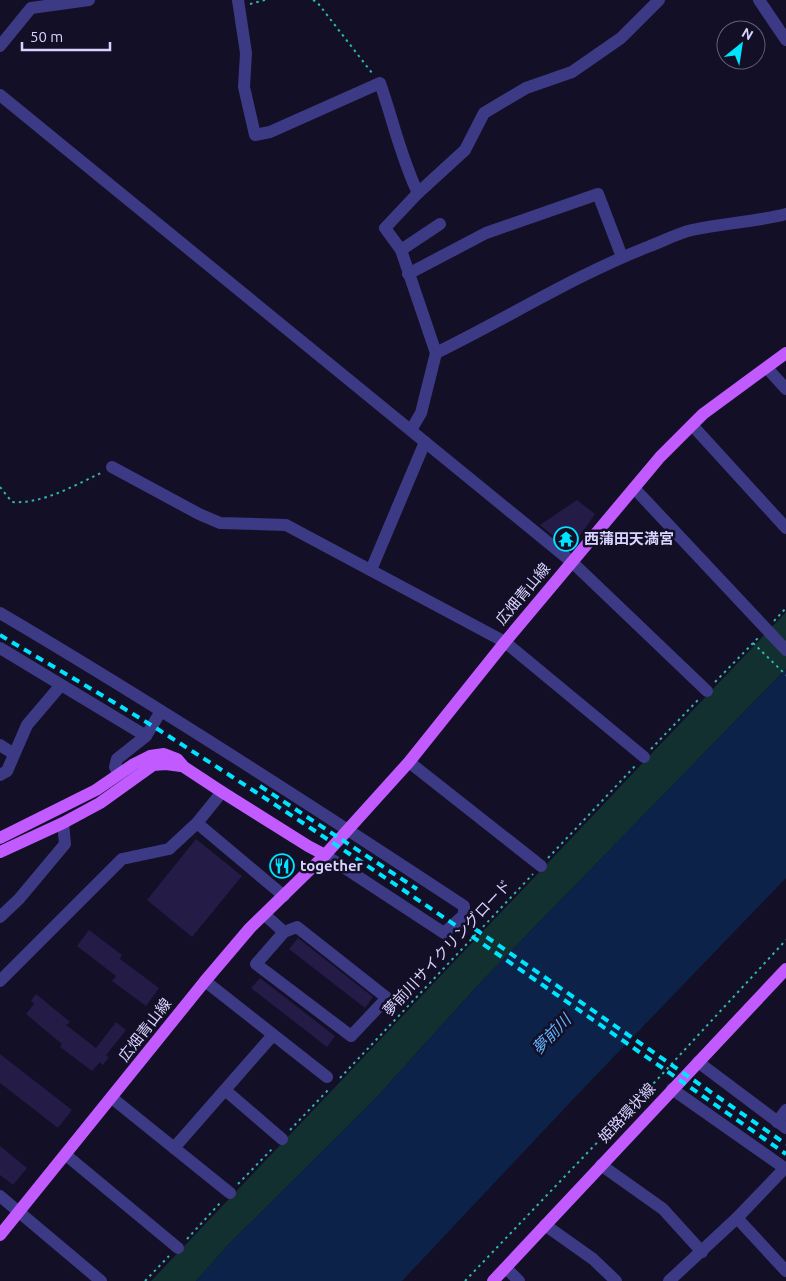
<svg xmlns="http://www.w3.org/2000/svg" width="786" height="1281" font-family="Ubuntu,'Noto Sans JP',sans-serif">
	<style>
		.green { fill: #12302f }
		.water { fill: #0c2248 }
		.building { fill: #241b47 }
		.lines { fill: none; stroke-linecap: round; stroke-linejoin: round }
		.path { stroke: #2fb8b0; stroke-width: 2; stroke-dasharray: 2.5 4; stroke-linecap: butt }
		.minor { stroke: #3d3a85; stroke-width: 12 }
		.major { stroke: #c25bff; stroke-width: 12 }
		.rail { stroke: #00e5ff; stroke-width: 4; stroke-dasharray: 8 6; stroke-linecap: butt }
		.labels { text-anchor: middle; stroke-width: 5; stroke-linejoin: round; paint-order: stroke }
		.poi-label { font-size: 15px; font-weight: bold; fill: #d9d4ff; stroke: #130f26; text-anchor: start }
		.street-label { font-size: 15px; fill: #d9d4ff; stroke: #130f26 }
		.water-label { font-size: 16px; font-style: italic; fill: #62b6ff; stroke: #130f26 }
	</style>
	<rect width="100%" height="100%" fill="#130f26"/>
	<path class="green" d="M786,612V669L479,984L376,1098L229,1244L196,1281H151Z"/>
	<path class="water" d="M786,669V878L578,1094L402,1281H196L229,1244L376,1098L479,984Z"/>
	<g class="building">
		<path d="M577,500L595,514L570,550L540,525Z"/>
		<path d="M196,839L242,876L192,937L147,900Z"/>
		<path d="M89,930L122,955L120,959L159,988L146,1006L112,981L116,976L77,946Z"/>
		<path d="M298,938L373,997L365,1008L289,949Z"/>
		<path d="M260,978L335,1036L327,1047L251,988Z"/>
		<path d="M36,994L70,1022L66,1025L96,1048L116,1022L126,1030L106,1055L109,1057L103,1065L100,1062L92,1071L60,1047L62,1044L26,1014L34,1004L31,1001Z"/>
		<path d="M0,1054L72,1110L58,1128L0,1083Z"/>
		<path d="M0,1146L27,1168L13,1185L0,1175Z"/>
	</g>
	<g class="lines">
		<g class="path">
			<path d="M313,0L317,2L372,73"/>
			<path d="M250,4L265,0"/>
			<path d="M0,487L12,502C43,504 73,486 101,473"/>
			<path d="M774,621L786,608"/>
			<path d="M753,643L786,675"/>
			<path d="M715,682L759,637"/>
			<path d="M651,749L698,700"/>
			<path d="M548,858L636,765"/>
			<path d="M340,1078L533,874"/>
			<path d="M290,1130L330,1088"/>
			<path d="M238,1184L273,1148"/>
			<path d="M187,1239L221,1202"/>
			<path d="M145,1281L169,1256"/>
			<path d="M465,1281L654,1083L786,940"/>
		</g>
		<g class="minor">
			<path d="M238,0L246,53L244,87L255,135L270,132L380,83C393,120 401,158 418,193"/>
			<path d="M759,0L786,40"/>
			<path d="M0,46L31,8L89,0"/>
			<path d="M0,95L572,562L707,691"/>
			<path d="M401,250L440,224"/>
			<path d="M408,274L486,233L598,194L622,257"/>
			<path d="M436,353C508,318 575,275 650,246C664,241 678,233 692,230C723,223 755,222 786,214"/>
			<path d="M767,368L786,389"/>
			<path d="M692,425L786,528"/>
			<path d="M411,430L421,413L436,353L401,250L385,228L418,193L465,150L484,113L526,88L572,72L621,38L659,0"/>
			<path d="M112,467L199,514L220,523L286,525L505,642L644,757"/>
			<path d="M634,488L786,650"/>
			<path d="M371,570L425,442"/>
			<path d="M0,613C158,706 311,805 464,906V915L444,933L325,855"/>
			<path d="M0,648L146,736"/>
			<path d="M0,745L14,754"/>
			<path d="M409,762L541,866"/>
			<path d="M119,774L115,767L117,759L146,736L161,711"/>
			<path d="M0,775L7,771L27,725L61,685"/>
			<path d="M197,823L284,896"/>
			<path d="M265,915L284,932"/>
			<path d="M0,917L19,899L65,844L63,823"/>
			<path d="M297,927L387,998L351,1036L256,964L284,932Z"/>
			<path d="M0,981L122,859L169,849L197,823L222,792"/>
			<path d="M205,981L327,1077"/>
			<path d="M698,1062L786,1128"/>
			<path d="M672,1089L786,1169"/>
			<path d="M225,1090L282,1139"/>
			<path d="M112,1098L230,1193"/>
			<path d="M777,1122L786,1110"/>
			<path d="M174,1148L273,1035"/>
			<path d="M66,1155L178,1248"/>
			<path d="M601,1165L663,1209L702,1252"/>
			<path d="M0,1196L101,1281"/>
			<path d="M737,1218L786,1271"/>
			<path d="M545,1225L593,1259L616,1281"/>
			<path d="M506,1268L519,1281"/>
			<path d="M669,1281L737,1218L785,1168"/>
		</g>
		<g class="major">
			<path d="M0,838L96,790L134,764L150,756L164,754L177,759L184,767L222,792L308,846L325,855"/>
			<path d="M0,852L63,823L100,803L153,765L166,764L181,766"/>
			<path d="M0,1235L205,981L250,928L325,855L409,762L505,642L660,457L703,414L786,353"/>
			<path d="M493,1281L786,969"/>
		</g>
		<g class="rail">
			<path d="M0,635C50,665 101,694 151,725C367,861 576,1008 786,1154"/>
			<path d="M260,786L417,889"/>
			<path d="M475,929L786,1144"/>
		</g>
	</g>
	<defs>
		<g id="temple-ring" transform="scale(1.25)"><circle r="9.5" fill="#130f26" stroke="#00e5ff" stroke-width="1.5"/><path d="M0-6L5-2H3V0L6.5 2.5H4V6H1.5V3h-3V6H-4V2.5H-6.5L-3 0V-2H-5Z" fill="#00e5ff"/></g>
		<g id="restaurant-ring" transform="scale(1.25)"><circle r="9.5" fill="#130f26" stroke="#00e5ff" stroke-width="1.5"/><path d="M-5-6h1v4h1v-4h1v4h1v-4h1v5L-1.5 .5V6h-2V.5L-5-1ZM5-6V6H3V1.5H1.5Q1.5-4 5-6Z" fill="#00e5ff"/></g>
	</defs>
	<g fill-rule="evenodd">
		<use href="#temple-ring" x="566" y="539"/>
		<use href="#restaurant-ring" x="282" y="866"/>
	</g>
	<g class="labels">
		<g class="poi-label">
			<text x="584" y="544">西蒲田天満宮</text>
			<text x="300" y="871">together</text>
		</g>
		<g class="street-label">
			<text transform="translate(523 594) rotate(-50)" y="5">広畑青山線</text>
			<text transform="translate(447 948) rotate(-47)" y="5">夢前川サイクリングロード</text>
			<text transform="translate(145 1030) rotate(-52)" y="5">広畑青山線</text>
			<text transform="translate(627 1113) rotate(-47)" y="5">姫路環状線</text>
		</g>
		<g class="water-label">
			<text transform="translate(551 1034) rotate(-46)" y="6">夢前川</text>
		</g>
	</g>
	<g transform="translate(741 45) rotate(30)"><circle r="24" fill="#130f26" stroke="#625e7d"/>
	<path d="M0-4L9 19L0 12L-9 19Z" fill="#00e5ff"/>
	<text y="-8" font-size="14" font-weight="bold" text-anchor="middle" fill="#d9d4ff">N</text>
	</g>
	<path d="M22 42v8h88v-8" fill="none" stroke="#d9d4ff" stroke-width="2.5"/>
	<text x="30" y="42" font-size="15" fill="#d9d4ff" stroke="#130f26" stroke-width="4" paint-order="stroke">50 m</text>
</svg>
